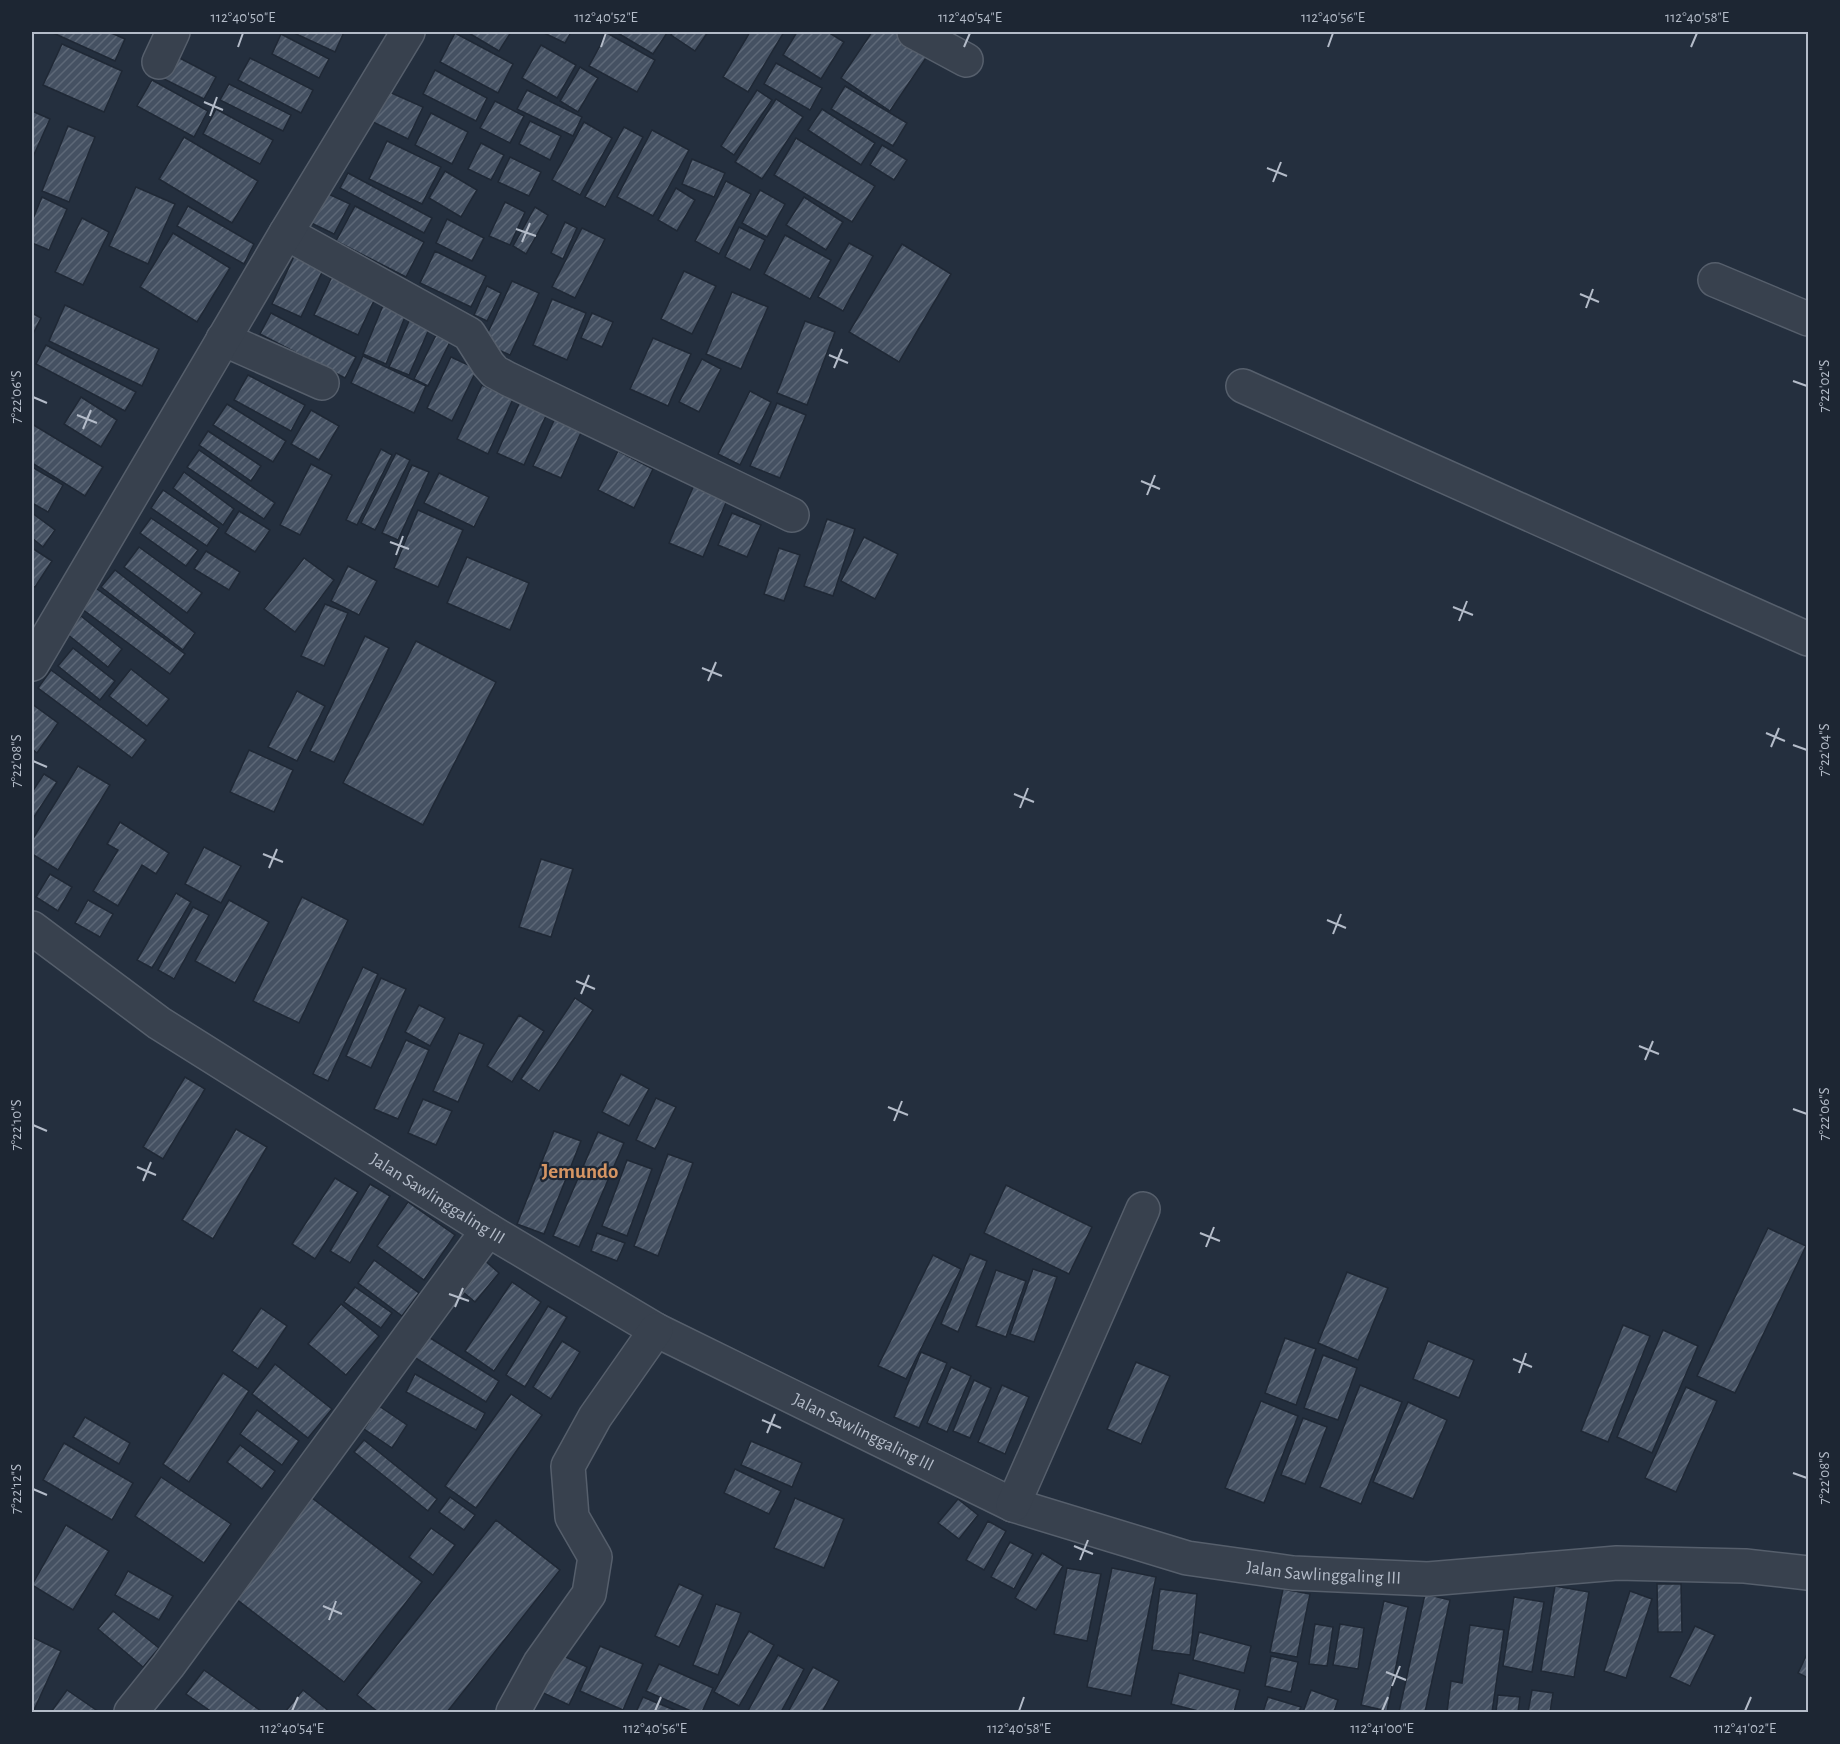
<svg xmlns="http://www.w3.org/2000/svg" width="1840" height="1744" font-family="'Alegreya Sans',sans-serif">
	<style>
		.building { fill: url(#building-hatch); stroke: #1f2835; stroke-width: 1.5 }
		.lines { fill: none; stroke-linecap: round; stroke-linejoin: round }
		.minor-casing { stroke: #565f6c; stroke-width: 36 }
		.minor { stroke: #38414e; stroke-width: 33 }
		.ticks { fill: none; stroke: #b4bcc9; stroke-width: 2 }
		.labels { text-anchor: middle; stroke-width: 4.5; stroke-linejoin: round; paint-order: stroke }
		.street-label { font-size: 18px; fill: #b4bcc9; stroke: #1d2633 }
		.quarter-label { font-size: 21px; font-weight: bold; fill: #d59563; stroke: #1d2633 }
		.neatline { fill: none; stroke: #b4bcc9; stroke-width: 2 }
		.ticks-label { font-size: 15px; text-anchor: middle; fill: #b4bcc9 }
	</style>
	<defs>
		<pattern id="building-hatch" width="6" height="6" patternUnits="userSpaceOnUse" patternTransform="scale(1.5)"><rect width="6" height="6" fill="#455162"/><path d="M-1 1l2-2M0 6l6-6M5 7l2-2" fill="none" stroke="#5d6877"/></pattern>
	</defs>
	<rect width="100%" height="100%" fill="#242f3e"/>
	<g class="building">
		<path d="M51,32H109L125,39L115,61Z"/>
		<path d="M292,32H344L335,52Z"/>
		<path d="M467,32H511L499,51Z"/>
		<path d="M542,32H571L565,43Z"/>
		<path d="M616,32H665L667,33L653,54Z"/>
		<path d="M673,32H708L695,51L671,35Z"/>
		<path d="M750,32H784L748,92L723,77Z"/>
		<path d="M797,32H828L844,42L821,79L783,55Z"/>
		<path d="M872,32H900L930,52L890,111L841,78Z"/>
		<path d="M455,33L513,64L498,93L440,62Z"/>
		<path d="M607,33L655,60L637,92L589,66Z"/>
		<path d="M281,34L329,59L319,78L272,54Z"/>
		<path d="M62,44L122,71L104,112L43,85Z"/>
		<path d="M541,45L576,65L557,98L522,78Z"/>
		<path d="M170,53L216,77L204,99L158,76Z"/>
		<path d="M250,58L313,90L301,113L238,80Z"/>
		<path d="M776,63L822,88L810,110L764,84Z"/>
		<path d="M580,67L598,78L578,112L560,101Z"/>
		<path d="M435,70L487,98L476,121L423,94Z"/>
		<path d="M152,80L208,111L194,137L137,106Z"/>
		<path d="M229,84L291,115L283,131L220,100Z"/>
		<path d="M845,86L907,123L893,146L831,109Z"/>
		<path d="M527,90L582,117L573,136L517,109Z"/>
		<path d="M757,90L772,100L734,155L721,146Z"/>
		<path d="M387,91L423,107L408,139L373,122Z"/>
		<path d="M776,99L803,117L762,179L735,162Z"/>
		<path d="M495,101L524,116L510,143L480,128Z"/>
		<path d="M216,109L273,140L260,164L203,134Z"/>
		<path d="M822,109L875,143L861,165L808,130Z"/>
		<path d="M32,111L50,119L32,159Z"/>
		<path d="M431,113L468,132L452,164L415,145Z"/>
		<path d="M530,121L561,136L550,160L519,144Z"/>
		<path d="M584,122L612,138L580,195L552,180Z"/>
		<path d="M68,126L95,137L69,202L42,191Z"/>
		<path d="M624,127L643,137L605,207L585,197Z"/>
		<path d="M652,130L689,150L653,216L617,197Z"/>
		<path d="M184,137L258,181L232,223L159,179Z"/>
		<path d="M796,138L875,186L852,222L774,175Z"/>
		<path d="M387,141L441,167L422,204L369,179Z"/>
		<path d="M481,143L504,155L491,180L468,169Z"/>
		<path d="M882,145L907,160L894,180L870,165Z"/>
		<path d="M510,157L541,172L529,196L498,182Z"/>
		<path d="M692,159L725,173L714,197L682,184Z"/>
		<path d="M445,171L477,190L461,217L429,198Z"/>
		<path d="M348,173L432,218L424,233L340,188Z"/>
		<path d="M726,181L751,194L719,254L695,241Z"/>
		<path d="M136,187L175,204L148,264L109,246Z"/>
		<path d="M676,188L695,200L677,231L658,220Z"/>
		<path d="M760,190L785,204L767,237L742,223Z"/>
		<path d="M322,191L350,204L334,234L307,221Z"/>
		<path d="M42,197L67,209L49,250L32,243V221Z"/>
		<path d="M804,197L843,222L826,250L786,225Z"/>
		<path d="M505,202L525,212L510,245L489,236Z"/>
		<path d="M188,206L254,244L244,264L177,226Z"/>
		<path d="M355,206L424,242L406,277L336,241Z"/>
		<path d="M535,207L548,215L526,254L513,246Z"/>
		<path d="M82,218L109,232L83,285L55,272Z"/>
		<path d="M447,219L484,238L472,261L436,243Z"/>
		<path d="M565,222L577,228L563,259L551,253Z"/>
		<path d="M739,227L765,240L750,270L725,257Z"/>
		<path d="M582,228L605,239L575,298L552,287Z"/>
		<path d="M173,233L230,268L197,322L140,287Z"/>
		<path d="M785,235L831,260L810,299L764,274Z"/>
		<path d="M849,243L873,256L843,311L818,297Z"/>
		<path d="M902,244L951,274L899,362L849,332Z"/>
		<path d="M435,251L486,276L471,307L420,283Z"/>
		<path d="M295,254L324,268L301,317L272,304Z"/>
		<path d="M684,271L716,286L692,334L661,319Z"/>
		<path d="M334,272L378,292L358,335L314,315Z"/>
		<path d="M512,281L539,293L510,355L483,343Z"/>
		<path d="M487,286L501,293L487,321L474,315Z"/>
		<path d="M732,292L768,307L741,369L706,354Z"/>
		<path d="M386,298L409,307L386,364L363,354Z"/>
		<path d="M552,299L586,313L567,360L533,345Z"/>
		<path d="M65,305L159,349L142,386L49,341Z"/>
		<path d="M413,312L433,320L409,375L389,367Z"/>
		<path d="M32,313L41,318L32,336Z"/>
		<path d="M271,313L356,357L345,378L260,334Z"/>
		<path d="M592,313L613,322L602,347L581,338Z"/>
		<path d="M805,321L835,332L807,405L777,393Z"/>
		<path d="M436,335L450,342L428,386L414,379Z"/>
		<path d="M653,338L691,354L668,406L630,389Z"/>
		<path d="M46,345L136,392L125,411L36,364Z"/>
		<path d="M363,356L426,386L414,413L351,383Z"/>
		<path d="M451,357L477,369L452,421L427,408Z"/>
		<path d="M702,359L721,369L699,412L679,402Z"/>
		<path d="M248,375L305,405L291,431L234,400Z"/>
		<path d="M482,385L513,399L488,454L457,439Z"/>
		<path d="M750,391L771,402L740,465L718,454Z"/>
		<path d="M81,397L117,420L101,447L64,424Z"/>
		<path d="M522,397L549,409L524,465L497,453Z"/>
		<path d="M777,403L806,415L780,478L750,466Z"/>
		<path d="M227,404L286,441L273,462L213,425Z"/>
		<path d="M311,410L339,426L319,460L291,444Z"/>
		<path d="M556,416L583,428L561,478L533,466Z"/>
		<path d="M32,424L103,467L85,496L32,463Z"/>
		<path d="M208,431L261,466L251,481L199,445Z"/>
		<path d="M381,449L392,455L357,525L346,520Z"/>
		<path d="M199,450L275,503L264,519L187,467Z"/>
		<path d="M618,451L653,469L634,508L598,490Z"/>
		<path d="M396,453L410,460L375,530L361,523Z"/>
		<path d="M311,464L332,475L300,535L280,525Z"/>
		<path d="M412,465L429,472L398,540L382,533Z"/>
		<path d="M32,467L63,485L48,512L32,503Z"/>
		<path d="M184,472L234,509L223,525L173,488Z"/>
		<path d="M439,473L489,497L474,527L424,503Z"/>
		<path d="M694,485L728,498L703,557L669,543Z"/>
		<path d="M163,490L219,528L207,546L151,508Z"/>
		<path d="M418,510L463,530L438,587L394,568Z"/>
		<path d="M239,511L270,530L255,552L225,533Z"/>
		<path d="M32,513L55,530L43,547L32,538Z"/>
		<path d="M732,513L761,525L747,557L718,545Z"/>
		<path d="M151,518L198,550L186,566L140,533Z"/>
		<path d="M827,519L855,529L833,596L804,586Z"/>
		<path d="M864,537L898,554L875,599L841,581Z"/>
		<path d="M139,547L202,593L187,613L124,567Z"/>
		<path d="M32,548L52,561L35,587L32,585Z"/>
		<path d="M779,548L800,555L784,601L764,594Z"/>
		<path d="M206,551L240,572L229,590L194,569Z"/>
		<path d="M467,557L529,583L510,630L447,603Z"/>
		<path d="M304,558L334,580L295,632L264,609Z"/>
		<path d="M348,566L377,581L359,615L331,601Z"/>
		<path d="M115,570L195,633L183,650L101,587Z"/>
		<path d="M93,586L185,654L170,674L78,606Z"/>
		<path d="M325,604L348,613L324,666L301,656Z"/>
		<path d="M81,616L122,649L108,667L67,634Z"/>
		<path d="M365,636L389,648L334,762L310,751Z"/>
		<path d="M416,641L496,682L423,825L343,783Z"/>
		<path d="M73,648L115,681L100,700L58,666Z"/>
		<path d="M131,669L169,699L147,726L109,696Z"/>
		<path d="M51,670L146,740L132,758L38,688Z"/>
		<path d="M297,691L325,706L297,761L268,747Z"/>
		<path d="M32,704L58,723L37,753L32,749Z"/>
		<path d="M249,750L293,770L274,812L230,792Z"/>
		<path d="M78,766L110,785L58,870L32,854V840Z"/>
		<path d="M44,774L57,782L32,820V792Z"/>
		<path d="M120,822L169,853L156,874L142,865L118,906L93,891L118,850L107,844Z"/>
		<path d="M204,847L241,866L221,903L185,884Z"/>
		<path d="M541,859L573,869L551,937L519,927Z"/>
		<path d="M50,874L72,887L58,911L36,897Z"/>
		<path d="M176,893L191,902L152,968L137,960Z"/>
		<path d="M302,897L348,920L299,1023L253,1001Z"/>
		<path d="M88,900L113,914L100,937L75,923Z"/>
		<path d="M229,900L269,922L235,983L195,961Z"/>
		<path d="M193,907L209,915L174,979L158,970Z"/>
		<path d="M363,967L378,974L328,1081L313,1074Z"/>
		<path d="M381,978L406,989L371,1068L346,1056Z"/>
		<path d="M575,998L593,1010L539,1091L521,1079Z"/>
		<path d="M419,1005L445,1018L430,1046L405,1032Z"/>
		<path d="M519,1015L544,1031L512,1082L487,1066Z"/>
		<path d="M459,1033L484,1044L458,1102L433,1091Z"/>
		<path d="M406,1040L429,1050L398,1119L374,1109Z"/>
		<path d="M621,1074L649,1089L629,1126L602,1112Z"/>
		<path d="M185,1077L205,1089L163,1159L143,1147Z"/>
		<path d="M656,1098L676,1107L655,1149L636,1140Z"/>
		<path d="M423,1099L452,1111L436,1145L408,1133Z"/>
		<path d="M236,1129L267,1147L213,1239L182,1220Z"/>
		<path d="M554,1131L581,1141L544,1234L517,1224Z"/>
		<path d="M598,1132L624,1143L579,1247L553,1236Z"/>
		<path d="M668,1154L693,1163L658,1256L634,1246Z"/>
		<path d="M627,1160L652,1169L627,1236L602,1226Z"/>
		<path d="M335,1178L358,1192L315,1259L292,1244Z"/>
		<path d="M370,1184L390,1196L350,1263L330,1251Z"/>
		<path d="M1006,1185L1092,1227L1069,1274L984,1233Z"/>
		<path d="M408,1202L455,1235L424,1280L377,1246Z"/>
		<path d="M1768,1228L1806,1246L1735,1393L1697,1376Z"/>
		<path d="M597,1233L625,1243L617,1261L591,1251Z"/>
		<path d="M970,1254L987,1261L958,1332L941,1324Z"/>
		<path d="M933,1255L961,1269L906,1379L878,1366Z"/>
		<path d="M482,1258L499,1273L475,1302L457,1287Z"/>
		<path d="M374,1260L419,1293L402,1316L358,1283Z"/>
		<path d="M1033,1269L1057,1277L1034,1342L1010,1334Z"/>
		<path d="M996,1270L1026,1281L1006,1337L976,1326Z"/>
		<path d="M1347,1272L1388,1288L1358,1360L1318,1343Z"/>
		<path d="M512,1282L541,1302L494,1371L465,1351Z"/>
		<path d="M355,1287L392,1313L381,1328L344,1302Z"/>
		<path d="M341,1304L379,1336L346,1375L308,1344Z"/>
		<path d="M548,1306L567,1317L525,1387L506,1375Z"/>
		<path d="M261,1308L287,1326L258,1369L232,1351Z"/>
		<path d="M1623,1325L1650,1336L1608,1442L1581,1431Z"/>
		<path d="M1663,1330L1698,1346L1652,1453L1617,1437Z"/>
		<path d="M427,1336L499,1381L486,1402L414,1357Z"/>
		<path d="M1285,1338L1316,1349L1296,1405L1265,1393Z"/>
		<path d="M562,1341L580,1352L551,1399L533,1387Z"/>
		<path d="M1428,1341L1474,1360L1459,1398L1413,1379Z"/>
		<path d="M921,1352L947,1363L919,1428L894,1417Z"/>
		<path d="M1323,1355L1357,1368L1338,1420L1304,1408Z"/>
		<path d="M1136,1362L1170,1376L1141,1444L1107,1429Z"/>
		<path d="M275,1364L332,1409L308,1438L252,1394Z"/>
		<path d="M951,1367L971,1376L947,1432L927,1423Z"/>
		<path d="M223,1373L249,1391L189,1482L163,1464Z"/>
		<path d="M415,1374L485,1413L476,1430L406,1392Z"/>
		<path d="M974,1380L991,1388L970,1438L953,1431Z"/>
		<path d="M1002,1385L1029,1397L1005,1454L978,1442Z"/>
		<path d="M1360,1385L1402,1402L1361,1504L1320,1487Z"/>
		<path d="M1686,1387L1717,1401L1676,1492L1645,1478Z"/>
		<path d="M511,1394L542,1415L476,1508L445,1486Z"/>
		<path d="M1261,1401L1298,1416L1264,1503L1225,1488Z"/>
		<path d="M1408,1402L1447,1420L1413,1499L1373,1482Z"/>
		<path d="M379,1406L407,1425L392,1448L364,1429Z"/>
		<path d="M257,1410L299,1441L282,1465L240,1434Z"/>
		<path d="M85,1417L130,1443L119,1464L73,1437Z"/>
		<path d="M1303,1418L1327,1427L1305,1484L1281,1475Z"/>
		<path d="M364,1440L437,1499L428,1511L354,1452Z"/>
		<path d="M751,1441L802,1463L792,1487L741,1465Z"/>
		<path d="M64,1443L133,1483L112,1520L43,1480Z"/>
		<path d="M240,1445L275,1471L262,1489L227,1462Z"/>
		<path d="M735,1469L781,1491L769,1514L724,1493Z"/>
		<path d="M161,1477L231,1524L204,1563L135,1516Z"/>
		<path d="M450,1497L475,1515L464,1530L439,1512Z"/>
		<path d="M312,1498L422,1582L344,1682L235,1598Z"/>
		<path d="M795,1498L844,1519L824,1568L774,1548Z"/>
		<path d="M958,1499L978,1515L959,1539L938,1523Z"/>
		<path d="M496,1520L560,1570L447,1712H378L357,1695Z"/>
		<path d="M988,1521L1006,1531L984,1570L966,1560Z"/>
		<path d="M66,1525L109,1551L73,1610L32,1585Z"/>
		<path d="M431,1528L455,1545L433,1575L409,1557Z"/>
		<path d="M1010,1542L1033,1554L1014,1589L991,1577Z"/>
		<path d="M1042,1553L1063,1566L1036,1610L1015,1598Z"/>
		<path d="M1067,1568L1101,1574L1087,1641L1054,1634Z"/>
		<path d="M1112,1568L1156,1577L1131,1696L1087,1687Z"/>
		<path d="M128,1571L173,1596L159,1620L115,1595Z"/>
		<path d="M679,1584L703,1595L679,1647L655,1636Z"/>
		<path d="M1657,1584H1681L1682,1632H1658Z"/>
		<path d="M1555,1586L1589,1592L1574,1677L1541,1671Z"/>
		<path d="M1160,1589L1197,1594L1190,1655L1152,1650Z"/>
		<path d="M1283,1589L1310,1594L1297,1657L1270,1652Z"/>
		<path d="M1630,1591L1652,1599L1626,1678L1604,1671Z"/>
		<path d="M1425,1594L1450,1600L1425,1712H1399Z"/>
		<path d="M1514,1597L1544,1602L1532,1672L1503,1666Z"/>
		<path d="M1384,1601L1408,1607L1387,1711L1361,1705Z"/>
		<path d="M716,1604L741,1613L718,1675L693,1665Z"/>
		<path d="M113,1611L159,1648L143,1667L98,1629Z"/>
		<path d="M1315,1624L1333,1627L1327,1666L1309,1664Z"/>
		<path d="M1340,1624L1364,1628L1358,1669L1333,1665Z"/>
		<path d="M1470,1625L1504,1630L1492,1712H1447L1451,1681L1462,1683Z"/>
		<path d="M1695,1626L1715,1635L1690,1686L1670,1677Z"/>
		<path d="M749,1631L774,1645L739,1706L714,1692Z"/>
		<path d="M1199,1632L1251,1646L1244,1673L1193,1660Z"/>
		<path d="M32,1637L61,1651L33,1712H32Z"/>
		<path d="M600,1646L643,1664L623,1710L580,1691Z"/>
		<path d="M555,1652L587,1667L569,1705L537,1690Z"/>
		<path d="M1808,1652V1678L1798,1673Z"/>
		<path d="M778,1655L804,1669L781,1712H751L748,1711Z"/>
		<path d="M1271,1656L1298,1662L1291,1692L1265,1686Z"/>
		<path d="M659,1664L713,1688L702,1712H693L646,1691Z"/>
		<path d="M813,1667L839,1681L822,1712H788Z"/>
		<path d="M204,1670L261,1711L260,1712H212L186,1694Z"/>
		<path d="M1179,1673L1240,1690L1234,1712H1202L1171,1704Z"/>
		<path d="M67,1690L99,1712H51Z"/>
		<path d="M303,1690L330,1712H285Z"/>
		<path d="M1311,1690L1338,1700L1334,1712H1303Z"/>
		<path d="M1532,1690L1553,1693L1550,1712H1528Z"/>
		<path d="M1498,1695L1520,1697L1518,1712H1496Z"/>
		<path d="M643,1697L679,1712H636Z"/>
		<path d="M1268,1697L1301,1707L1299,1712H1263Z"/>
	</g>
	<g class="lines">
		<g class="minor-casing">
			<g id="minor">
				<path d="M914,32L966,60"/>
				<path d="M159,62L173,32"/>
				<path d="M286,233L469,334L488,364L495,372L508,379L792,515"/>
				<path d="M1715,280L1808,319"/>
				<path d="M223,339L322,383"/>
				<path d="M1243,386L1808,639"/>
				<path d="M32,664L286,233L408,32"/>
				<path id="s1" d="M32,928L159,1023L488,1230L656,1330L1013,1505L1187,1558L1293,1573L1428,1579L1617,1563L1745,1566L1808,1573"/>
				<path d="M1013,1505L1143,1209"/>
				<path d="M131,1712L168,1666L488,1230"/>
				<path d="M513,1712L540,1663L589,1594L595,1557L572,1517L568,1466L595,1417L656,1330"/>
			</g>
		</g>
		<use href="#minor" class="minor"/>
	</g>
	<path class="ticks" d="M238,47L243,33M601,47L606,33M964,47L970,33M1328,47L1333,33M1691,47L1697,33M204,102L223,110M210,116L217,97M1267,168L1287,176M1273,182L1281,162M516,229L536,236M522,242L530,223M1580,294L1599,302M1586,308L1593,289M829,355L848,363M834,368L842,349M1793,381L1807,386M33,397L47,403M77,415L97,423M83,429L91,410M1141,481L1160,489M1147,495L1155,475M390,542L409,549M396,555L403,536M1453,607L1473,615M1459,621L1467,601M702,668L722,676M708,681L716,662M1766,733L1785,741M1793,745L1807,750M1771,747L1779,728M33,761L47,767M1014,794L1034,802M1020,808L1028,788M263,854L283,862M269,868L277,849M1327,920L1346,928M1333,934L1341,914M576,981L595,989M581,994L589,975M1639,1046L1659,1054M1645,1060L1653,1041M888,1107L908,1115M1793,1109L1807,1114M894,1121L902,1101M33,1125L47,1131M137,1167L156,1175M143,1181L151,1162M1200,1233L1220,1241M1206,1247L1214,1227M449,1294L469,1301M455,1307L463,1288M1513,1359L1532,1367M1519,1373L1526,1353M762,1420L781,1428M767,1433L775,1414M1793,1473L1807,1478M33,1489L47,1495M1074,1546L1093,1554M1080,1560L1088,1540M323,1606L342,1614M329,1620L336,1601M1386,1672L1406,1680M1392,1686L1400,1666M292,1711L298,1697M655,1711L661,1697M1019,1711L1024,1697M1382,1711L1388,1697M1745,1711L1751,1697"/>
	<g class="labels">
		<g class="street-label">
			<text dy="6" stroke="none"><textPath href="#s1" startOffset="488">Jalan Sawlinggaling III</textPath></text>
			<text dy="6" stroke="none"><textPath href="#s1" startOffset="974">Jalan Sawlinggaling III</textPath></text>
			<text dy="6" stroke="none"><textPath href="#s1" startOffset="1460">Jalan Sawlinggaling III</textPath></text>
		</g>
		<g class="quarter-label">
			<text x="580" y="1178">Jemundo</text>
		</g>
	</g>
	<rect width="1840" height="1744" fill="none" stroke="#1d2633" stroke-width="66"/>
	<rect x="33" y="33" width="1774" height="1678" class="neatline"/>
	<g class="ticks-label">
		<text x="243" y="22">112°40'50"E</text>
		<text x="606" y="22">112°40'52"E</text>
		<text x="970" y="22">112°40'54"E</text>
		<text x="1333" y="22">112°40'56"E</text>
		<text x="1697" y="22">112°40'58"E</text>
		<text transform="translate(1824 386) rotate(-90)" y="5">7°22'02"S</text>
		<text transform="translate(16 397) rotate(-90)" y="5">7°22'06"S</text>
		<text transform="translate(1824 750) rotate(-90)" y="5">7°22'04"S</text>
		<text transform="translate(16 761) rotate(-90)" y="5">7°22'08"S</text>
		<text transform="translate(1824 1114) rotate(-90)" y="5">7°22'06"S</text>
		<text transform="translate(16 1125) rotate(-90)" y="5">7°22'10"S</text>
		<text transform="translate(1824 1478) rotate(-90)" y="5">7°22'08"S</text>
		<text transform="translate(16 1489) rotate(-90)" y="5">7°22'12"S</text>
		<text x="292" y="1733">112°40'54"E</text>
		<text x="655" y="1733">112°40'56"E</text>
		<text x="1019" y="1733">112°40'58"E</text>
		<text x="1382" y="1733">112°41'00"E</text>
		<text x="1745" y="1733">112°41'02"E</text>
	</g>
</svg>
